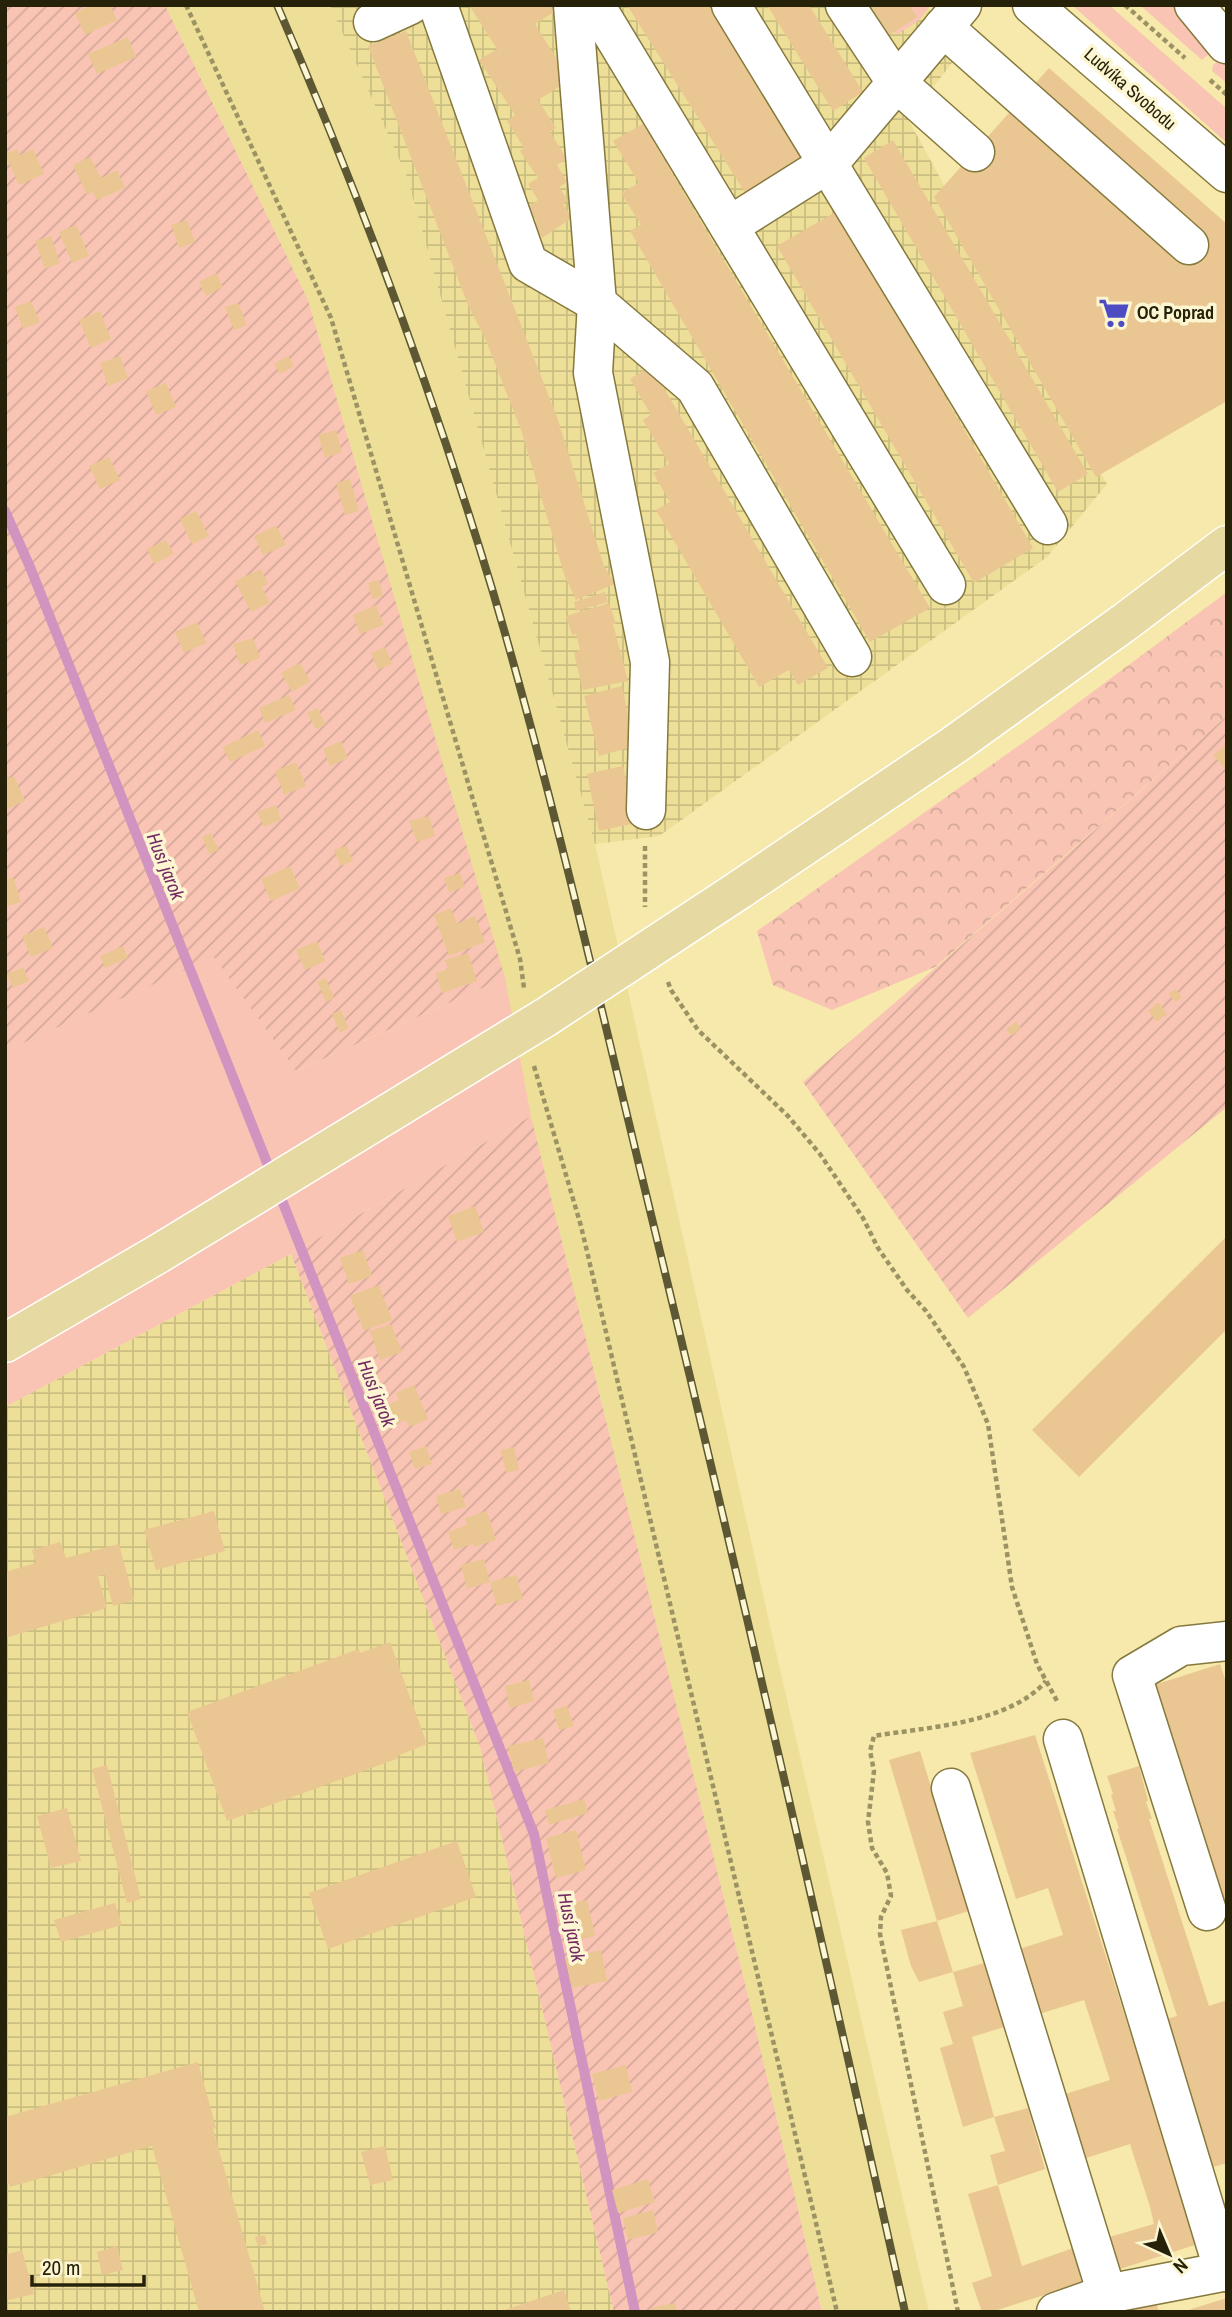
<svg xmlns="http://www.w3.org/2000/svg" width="1232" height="2317" font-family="'Archivo Narrow',sans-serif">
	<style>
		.built { fill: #edde98 }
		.industrial { fill: url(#industrial-grid) }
		.green { fill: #f9c4b3 }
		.forest { fill: url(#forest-crowns) }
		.garden { fill: url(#garden-furrows) }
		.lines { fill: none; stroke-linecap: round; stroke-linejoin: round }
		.stream { stroke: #d193bf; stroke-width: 10 }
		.building { fill: #eac792 }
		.minor-casing { stroke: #85793e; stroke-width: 41 }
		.major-casing { stroke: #fff; stroke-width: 41 }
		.path { stroke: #9c9365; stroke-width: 4.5; stroke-dasharray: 5 3.5; stroke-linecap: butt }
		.minor { stroke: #fff; stroke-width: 38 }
		.major { stroke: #e6daa2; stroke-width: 38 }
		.rail-casing { stroke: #5d5734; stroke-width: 8 }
		.rail { stroke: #fdf6d2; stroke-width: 5; stroke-dasharray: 16; stroke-linecap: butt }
		.major-bridge-casing { stroke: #fff; stroke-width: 41; stroke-linecap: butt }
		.major-bridge { stroke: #e6daa2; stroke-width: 38 }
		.labels { text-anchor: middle; stroke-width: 7; stroke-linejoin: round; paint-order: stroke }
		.street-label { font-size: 18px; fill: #262209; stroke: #fdf6d2 }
		.poi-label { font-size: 18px; font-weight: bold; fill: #262209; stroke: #fdf6d2; text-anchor: start }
		.water-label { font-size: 19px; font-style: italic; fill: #742a62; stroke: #fdf6d2 }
	</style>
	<defs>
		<pattern id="industrial-grid" width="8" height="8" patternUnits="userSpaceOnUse" patternTransform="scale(1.75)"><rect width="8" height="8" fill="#edde98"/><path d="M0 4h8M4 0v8" fill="none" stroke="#cbbe82"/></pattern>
		<pattern id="forest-crowns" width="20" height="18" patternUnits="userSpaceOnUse" patternTransform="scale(1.75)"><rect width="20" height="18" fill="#f9c4b3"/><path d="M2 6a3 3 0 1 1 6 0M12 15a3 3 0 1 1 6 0" fill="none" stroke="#d5a899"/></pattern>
		<pattern id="garden-furrows" width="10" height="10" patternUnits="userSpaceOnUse" patternTransform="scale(1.75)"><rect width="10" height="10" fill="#f9c4b3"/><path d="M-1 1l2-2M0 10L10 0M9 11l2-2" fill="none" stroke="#d5a899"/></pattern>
	</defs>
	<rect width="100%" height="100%" fill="#f6e9ab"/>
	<path class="built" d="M165,5H330L407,177L595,844L775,1648L929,2312H822L747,1992L531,1116L504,978L308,300Z"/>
	<g class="industrial">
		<path d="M330,5H927L955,59L908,119L1107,484L1047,557L659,836L595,844L407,177Z"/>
		<path d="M291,1254L480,1747L614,2312H5V1407Z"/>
	</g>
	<g class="green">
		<path d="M909,5H931L918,21L898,34L893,32L916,17Z"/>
		<path d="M1072,5H1109L1227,109V143Z"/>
		<path d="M1140,5H1178L1214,49L1202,60Z"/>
		<path d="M1227,54V83L1212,71L1213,65Z"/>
		<path d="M214,956L296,1071L505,978L531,1116L291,1254L5,1407V1051Z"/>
	</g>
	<path class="forest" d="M1227,592V716L935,967L832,1010L773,985L757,931L1048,725Z"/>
	<g class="garden">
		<path d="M5,5H165L308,300L505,978L296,1071L214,957L5,1051Z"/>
		<path d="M1227,716V1107L968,1318L803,1082Z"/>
		<path d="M531,1116L747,1992L822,2312H614L480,1747L291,1254Z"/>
	</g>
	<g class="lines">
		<path class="stream" d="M5,511L30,567L534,1834L635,2312"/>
	</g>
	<g class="building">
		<path d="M91,5H110L117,20L85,35L75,13Z"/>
		<path d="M469,5H550L554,12L535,24L570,80L538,100L556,128L550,132L567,159L557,165L567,182L559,187L568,201L563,204L572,218L542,238L533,223L537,221L528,207L538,200L528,184L538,178L520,151L524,148L507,121L515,115L479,60L497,49Z"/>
		<path d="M627,5H708L807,164L749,199Z"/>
		<path d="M767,5H809L863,92L833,111Z"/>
		<path d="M870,5H909L917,17L889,35Z"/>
		<path d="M406,31L557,417L604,566L615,584L576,600L565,577L521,430L485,338L468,305L368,46Z"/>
		<path d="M128,37L136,57L97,74L88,54Z"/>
		<path d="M1049,68L1227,224V401L1096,477L934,197Z"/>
		<path d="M643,124L930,608L870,642L630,231L641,225L621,193L639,183L613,141Z"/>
		<path d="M893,140L1088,474L1058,492L864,158Z"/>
		<path d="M17,149L20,155L33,149L44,174L19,185L5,154Z"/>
		<path d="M90,157L101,178L117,170L125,188L97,200L93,192L87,195L73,165Z"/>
		<path d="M837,211L1033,548L974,583L777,246Z"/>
		<path d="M187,220L195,242L179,248L171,225Z"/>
		<path d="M76,225L89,256L72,263L59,232Z"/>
		<path d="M51,236L60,263L45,269L35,241Z"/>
		<path d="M216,273L223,287L206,296L199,282Z"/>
		<path d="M31,301L40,322L23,329L15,307Z"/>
		<path d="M238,303L247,325L234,330L225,307Z"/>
		<path d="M100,311L111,339L91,348L79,320Z"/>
		<path d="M120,356L128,378L108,386L100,363Z"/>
		<path d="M288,356L294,366L280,374L274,364Z"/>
		<path d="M651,366L828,668L798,685L789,670L759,687L656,510L670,502L653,473L669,464L643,420L651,415L630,379Z"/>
		<path d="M166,383L176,407L156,415L146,391Z"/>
		<path d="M336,430L342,452L325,458L318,435Z"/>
		<path d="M109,457L120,480L100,489L89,466Z"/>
		<path d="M350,479L359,511L345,515L336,483Z"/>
		<path d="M196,511L209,536L192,544L180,519Z"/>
		<path d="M276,526L286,545L263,555L254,536Z"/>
		<path d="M166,540L174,554L154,564L147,549Z"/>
		<path d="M261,569L268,584L262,587L270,603L251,612L235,581Z"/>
		<path d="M379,580L383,596L372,599L368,583Z"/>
		<path d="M605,592L608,602L576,611L574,602Z"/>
		<path d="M609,603L616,624H613L628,681L583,690L574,653L580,650L576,634L572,635L566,616Z"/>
		<path d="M376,605L384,625L360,634L353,615Z"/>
		<path d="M197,622L206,643L184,653L175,632Z"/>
		<path d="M253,638L260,658L240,665L233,644Z"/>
		<path d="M385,647L392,664L378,670L371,653Z"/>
		<path d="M300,663L310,681L292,692L281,673Z"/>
		<path d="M622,686L635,746L599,756L584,696Z"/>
		<path d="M289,695L296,710L265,723L259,708Z"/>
		<path d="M317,708L326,724L316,729L307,713Z"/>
		<path d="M258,730L265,746L230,762L223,747Z"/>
		<path d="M341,741L348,758L330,766L323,749Z"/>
		<path d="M1226,745L1227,746V771L1213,755Z"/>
		<path d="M296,762L306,786L284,795L275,771Z"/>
		<path d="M623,766L636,823L599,831L587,774Z"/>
		<path d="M14,776L25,801L5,810V780Z"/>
		<path d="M276,805L281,820L264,827L257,812Z"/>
		<path d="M429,816L435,836L417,842L409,821Z"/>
		<path d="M211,833L219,850L209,854L202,837Z"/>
		<path d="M347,846L353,861L340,866L334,850Z"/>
		<path d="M290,866L300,888L271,901L261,879Z"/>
		<path d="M460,873L465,887L449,892L444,878Z"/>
		<path d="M13,877L21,902L5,907V880Z"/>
		<path d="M451,908L457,924L475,916L485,942L449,956L434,915Z"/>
		<path d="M44,927L53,948L31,957L22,936Z"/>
		<path d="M317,941L325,961L305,970L296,950Z"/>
		<path d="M123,946L128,958L105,968L100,956Z"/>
		<path d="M468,953L477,981L442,993L436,973L448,969L445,960Z"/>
		<path d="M23,967L29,981L13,988L7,974Z"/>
		<path d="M326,978L334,998L326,1002L317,982Z"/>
		<path d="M1175,989L1182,997L1176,1002L1168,994Z"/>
		<path d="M1159,1002L1167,1014L1157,1022L1148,1011Z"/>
		<path d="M341,1010L349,1028L340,1033L332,1014Z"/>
		<path d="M1016,1022L1021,1028L1011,1036L1006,1029Z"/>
		<path d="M475,1206L484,1232L457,1242L448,1216Z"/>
		<path d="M1227,1236V1329L1079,1477L1032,1430Z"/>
		<path d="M363,1250L372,1276L349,1284L340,1258Z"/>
		<path d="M379,1285L392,1320L364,1331L350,1296Z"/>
		<path d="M391,1324L402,1352L380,1360L370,1331Z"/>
		<path d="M414,1385L428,1419L409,1427L406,1420L395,1424L387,1405L399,1400L396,1393Z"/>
		<path d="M426,1446L432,1464L415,1469L409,1452Z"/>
		<path d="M514,1447L519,1470L506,1473L501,1450Z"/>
		<path d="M460,1489L466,1507L441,1514L436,1496Z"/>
		<path d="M214,1511L225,1551L156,1570L144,1530Z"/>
		<path d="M487,1511L496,1540L474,1547L473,1544L454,1550L448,1532L467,1525L465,1518Z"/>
		<path d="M60,1542L66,1558L119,1544L134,1600L113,1606L105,1575L98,1576L107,1608L5,1638V1572L36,1563L32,1550Z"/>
		<path d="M484,1559L490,1582L516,1575L523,1599L497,1606L490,1582L467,1589L461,1565Z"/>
		<path d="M390,1642L427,1744L397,1756L399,1758L227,1821L187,1712L359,1649L360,1653Z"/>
		<path d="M1220,1664L1227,1685L1226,1911L1154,1685Z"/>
		<path d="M529,1680L534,1701L510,1708L505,1686Z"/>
		<path d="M567,1706L574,1726L559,1730L553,1710Z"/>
		<path d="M1035,1735L1198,2244L1117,2270L1106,2238L1154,2224L1150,2207L1130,2144L1083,2159L1062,2095L1110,2080L1084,2000L1036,2015L1016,1950L1063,1935L1048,1888L1016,1899L970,1753Z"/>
		<path d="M543,1738L549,1763L514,1772L508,1746Z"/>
		<path d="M920,1751L969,1911L937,1921L889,1760Z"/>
		<path d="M107,1765L141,1899L127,1903L92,1769Z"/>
		<path d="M1139,1766L1148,1801L1146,1802L1152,1819H1149L1209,2006L1227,2000V2163L1206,2169L1160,2021L1177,2016L1117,1829L1119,1828L1113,1811H1116L1111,1795L1113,1794L1107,1776Z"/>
		<path d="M584,1799L588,1813L549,1825L545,1810Z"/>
		<path d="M67,1808L81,1861L51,1868L37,1816Z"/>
		<path d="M576,1830L586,1870L556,1878L546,1838Z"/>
		<path d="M457,1841L476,1897L328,1949L309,1893Z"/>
		<path d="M587,1900L595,1936L575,1941L566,1904Z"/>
		<path d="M115,1903L122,1925L61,1942L54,1920Z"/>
		<path d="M937,1921L953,1972L919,1982L911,1966L901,1930Z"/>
		<path d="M601,1950L607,1981L572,1988L565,1958Z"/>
		<path d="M984,1963L1004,2027L972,2037L990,2102L994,2117L1028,2108L1045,2169L998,2185L990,2155L1005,2151L994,2117L963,2127L940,2048L953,2044L943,2012L963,2006L953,1972Z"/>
		<path d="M198,2062L216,2128L213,2129L265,2312H199L152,2146L10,2187L9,2184L5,2185V2117Z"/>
		<path d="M626,2065L632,2092L599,2101L592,2074Z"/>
		<path d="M385,2146L393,2180L370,2185L361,2152Z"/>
		<path d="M648,2179L655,2202L618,2213L612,2190Z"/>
		<path d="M998,2185L1022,2266L1076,2247L1085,2282L991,2312H982L972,2283L992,2276L968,2194Z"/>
		<path d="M653,2210L658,2232L628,2240L623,2218Z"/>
		<path d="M265,2235L267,2244L258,2246L255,2237Z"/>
		<path d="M117,2246L123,2270L102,2275L97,2252Z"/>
		<path d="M22,2250L34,2294L5,2301V2255Z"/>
		<path d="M564,2290L571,2312H502V2311Z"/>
		<path d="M1227,2298V2312H1185V2311Z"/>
		<path d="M1155,2301L1159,2312H1130V2311Z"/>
		<path d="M675,2303L677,2312H652L651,2308Z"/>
	</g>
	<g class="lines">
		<g class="minor-casing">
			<g id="minor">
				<path d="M438,5L528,263L597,303L695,387L852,657"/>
				<path d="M573,5L597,303L593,373L650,662L646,810"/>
				<path d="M595,5L946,585"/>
				<path d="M731,5L1048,525"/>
				<path d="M845,5L896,82L975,152"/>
				<path d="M1032,5L1227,173"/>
				<path d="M1194,5L1226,44"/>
				<path d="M373,22L410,5"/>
				<path d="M943,27L1189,245"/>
				<path d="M729,226L829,163L962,5"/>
				<path d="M1063,1739L1224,2272"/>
				<path d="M951,1788L1107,2294"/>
				<path d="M1207,1911L1132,1675L1181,1646L1227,1641"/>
				<path d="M1056,2312L1107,2294L1227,2271"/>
			</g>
		</g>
		<g class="major-casing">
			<g id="major">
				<path d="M739,890L954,745L1125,622L1227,545"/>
				<path d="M5,1343L158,1254"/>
			</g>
		</g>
		<g class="path">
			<path d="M186,5L331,318L520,959L524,988"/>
			<path d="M1125,5L1185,58"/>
			<path d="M1210,80L1227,95"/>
			<path d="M645,846V907"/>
			<path d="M668,982L671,990L698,1030L788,1116L820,1154L863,1218L878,1248L907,1290L926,1311L964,1367L988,1424L1012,1587L1037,1664L1057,1701"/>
			<path d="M534,1066L581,1226L837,2312"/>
			<path d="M958,2312L880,1934L881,1917L891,1896L887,1873L872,1848L868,1822L874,1771L870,1751L874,1736C927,1727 1009,1724 1046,1681"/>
		</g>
		<use href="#minor" class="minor"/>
		<use href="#major" class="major"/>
		<g class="rail-casing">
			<path id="rail" d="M277,5C360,196 433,393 493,592C552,792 598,996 647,1198C737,1569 822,1940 905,2312"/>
		</g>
		<use href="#rail" class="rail"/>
		<g class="major-bridge-casing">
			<path id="major-bridge" d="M158,1254L546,1017L739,890"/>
		</g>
		<use href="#major-bridge" class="major-bridge"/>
	</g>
	<defs>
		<g id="supermarket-bare" transform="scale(2.415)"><path d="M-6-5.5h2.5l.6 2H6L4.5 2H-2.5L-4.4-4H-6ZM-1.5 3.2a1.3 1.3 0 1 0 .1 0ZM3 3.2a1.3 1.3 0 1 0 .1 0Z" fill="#4e4cc3" stroke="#fdf6d2" stroke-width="2.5" paint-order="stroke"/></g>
	</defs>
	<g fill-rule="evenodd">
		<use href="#supermarket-bare" x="1114" y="313"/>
	</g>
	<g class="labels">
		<g class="street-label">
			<text transform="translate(1130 89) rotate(41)" y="6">Ludvíka Svobodu</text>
		</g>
		<g class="poi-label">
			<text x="1137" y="319">OC Poprad</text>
		</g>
		<g class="water-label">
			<text transform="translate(166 866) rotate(68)" y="7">Husí jarok</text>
			<text transform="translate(377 1393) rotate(68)" y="7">Husí jarok</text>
			<text transform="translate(572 1927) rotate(78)" y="7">Husí jarok</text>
		</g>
	</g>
	<rect width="1232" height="2317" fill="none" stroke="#262209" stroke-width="14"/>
	<g transform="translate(1169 2254) rotate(136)" stroke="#fdf6d2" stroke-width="5" paint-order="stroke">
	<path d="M0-5L12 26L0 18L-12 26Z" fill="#262209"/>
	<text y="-10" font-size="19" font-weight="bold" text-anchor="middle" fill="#262209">N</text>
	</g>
	<path d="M32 2275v10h112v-10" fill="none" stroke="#262209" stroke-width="3.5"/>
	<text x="42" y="2275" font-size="21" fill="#262209" stroke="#fdf6d2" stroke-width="5" paint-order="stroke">20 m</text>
</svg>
